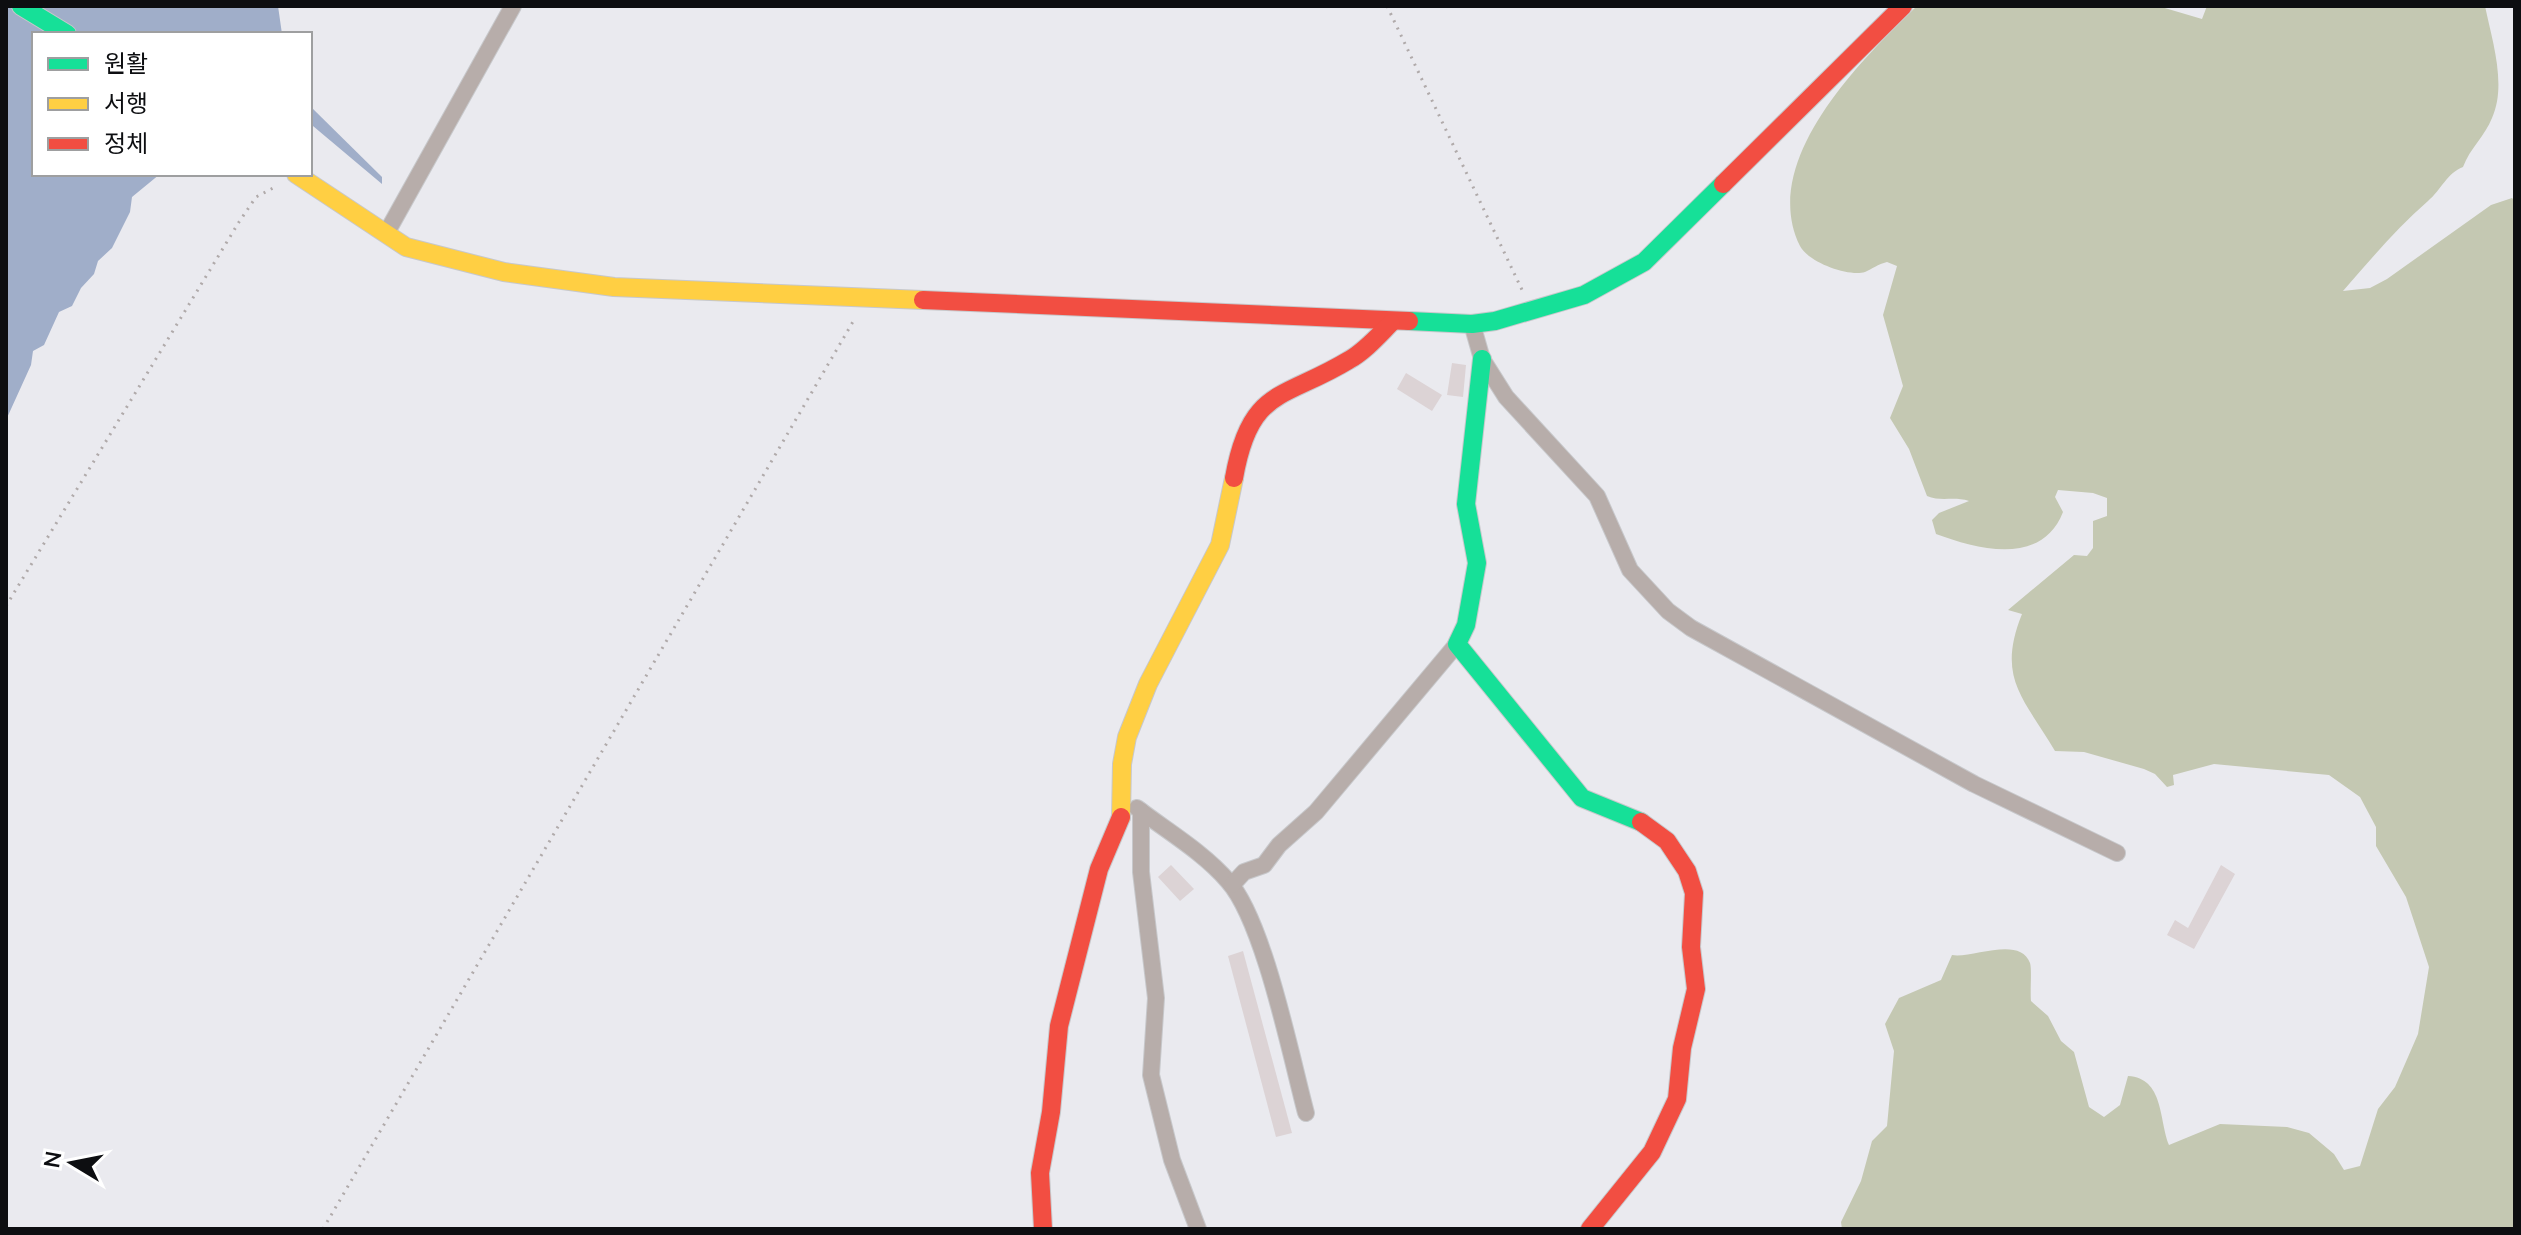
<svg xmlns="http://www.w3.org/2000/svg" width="2521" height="1235" font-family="'Nunito Sans','Noto Sans KR',sans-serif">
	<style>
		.forest { fill: #c4c8b2 }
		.water { fill: #a0aec9 }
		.building { fill: #dcd3d5 }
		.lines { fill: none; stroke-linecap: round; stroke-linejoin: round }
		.street-casing { stroke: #c7c8cb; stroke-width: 18 }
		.fast-casing { stroke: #c7c8cb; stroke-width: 20 }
		.slow-casing { stroke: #c7c8cb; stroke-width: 20 }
		.jam-casing { stroke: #c7c8cb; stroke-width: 20 }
		.path { stroke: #b0aaaa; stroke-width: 3; stroke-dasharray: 2 6; stroke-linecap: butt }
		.street { stroke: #b7adaa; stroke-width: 16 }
		.fast { stroke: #16e098; stroke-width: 18 }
		.slow { stroke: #ffcf43; stroke-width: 18 }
		.jam { stroke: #f24e42; stroke-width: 18 }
	</style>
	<rect width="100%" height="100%" fill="#eaeaef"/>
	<path class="forest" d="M1917,6H2158L2202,19L2207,6H2485C2492,40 2507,85 2492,118C2485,136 2470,148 2463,167C2447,173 2441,190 2428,201C2397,228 2371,259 2343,291L2370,288L2387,279L2491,205L2512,198L2515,201V1229H1842L1841,1222L1861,1181L1872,1141L1887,1126L1894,1051L1885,1024L1899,998L1941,980L1952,955C1971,959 2020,935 2030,963C2032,969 2030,991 2031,1001L2048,1016L2061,1041L2074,1052L2089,1107L2104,1117L2120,1105L2128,1076C2164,1078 2159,1120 2169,1145L2220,1124L2287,1127L2309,1133L2334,1154L2344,1170L2360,1166L2378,1109L2395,1087L2418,1034L2429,967L2406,897L2376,846V827L2360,797L2329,775L2214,764L2173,775L2174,785L2167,787L2155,774L2144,769L2084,752L2055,751C2024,698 1996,679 2022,614L2008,610L2074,555L2087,556L2093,548V521L2107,516V498L2093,493L2058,490L2055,497L2063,512C2042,566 1979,550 1936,534L1932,520L1939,513L1969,501C1954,496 1941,502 1927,496L1909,449L1890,418L1903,386L1883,315L1897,266L1887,262C1878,264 1872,269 1865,272C1848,277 1808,262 1800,246C1758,161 1861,60 1917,6Z"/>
	<g class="water">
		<path d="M6,6H278L282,34H34V174H160L132,197L130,212L112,248L98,261L94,274L81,288L72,306L59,312L44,345L33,351L31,365L6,420Z"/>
		<path d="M310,106L382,177V184L313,126Z"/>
	</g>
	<g class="building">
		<path d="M1452,363L1466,365L1463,397L1447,395Z"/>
		<path d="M1406,373L1442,395L1432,411L1397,389Z"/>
		<path d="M1171,865L1194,889L1180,901L1158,877Z"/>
		<path d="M2221,865L2235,874L2194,949L2167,935L2175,920L2188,928Z"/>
		<path d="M1243,951L1292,1133L1276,1137L1228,956Z"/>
	</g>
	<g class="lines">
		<g class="street-casing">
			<g id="street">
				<path d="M387,232L513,6"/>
				<path d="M1472,324L1482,359L1506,397L1597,496L1630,570L1668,611L1691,628L1974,784L2117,853"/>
				<path d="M1137,808C1167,831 1203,852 1228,881C1264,921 1291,1057 1306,1113"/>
				<path d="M1141,811V872L1156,998L1151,1075L1172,1160L1198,1229"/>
				<path d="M1232,885L1244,872L1264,865L1279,845L1316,812L1457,644"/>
			</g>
		</g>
		<g class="fast-casing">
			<g id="fast">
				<path d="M21,6L67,34"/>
				<path d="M1409,321L1472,324L1495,321L1584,295L1644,262L1723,184"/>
				<path d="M1482,359L1466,504L1477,563L1466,625L1457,644L1582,798L1641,822"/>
			</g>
		</g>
		<g class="slow-casing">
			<g id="slow">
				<path d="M296,174L406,247L504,272L614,287L923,300"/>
				<path d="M1121,817L1122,764L1127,737L1148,684L1220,545L1234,478"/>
			</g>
		</g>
		<g class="jam-casing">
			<g id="jam">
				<path d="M1723,184L1903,6"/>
				<path d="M923,300L1409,321"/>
				<path d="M1234,478C1250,387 1283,400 1349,360C1365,351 1378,336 1391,323"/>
				<path d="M1043,1229L1040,1173L1051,1112L1059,1026L1099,869L1121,817"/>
				<path d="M1590,1229L1652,1152L1677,1099L1682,1048L1696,989L1691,947L1694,893L1687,871L1667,841L1641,822"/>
			</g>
		</g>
		<g class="path">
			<path d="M1387,6L1524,294"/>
			<path d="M6,606L239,222L256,197L277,186"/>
			<path d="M323,1229L854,320"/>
		</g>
		<use href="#street" class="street"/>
		<use href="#fast" class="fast"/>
		<use href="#slow" class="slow"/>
		<use href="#jam" class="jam"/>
	</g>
	<rect width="2521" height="1235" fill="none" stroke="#0d0e11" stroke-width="16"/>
	<rect x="32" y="32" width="280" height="144" fill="#ffffff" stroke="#9e9fa0" stroke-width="2"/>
	<rect x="48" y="58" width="40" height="12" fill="#16e098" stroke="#9e9fa0" stroke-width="2"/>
	<text x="104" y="72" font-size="24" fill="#0d0e11">원활</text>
	<rect x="48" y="98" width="40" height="12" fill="#ffcf43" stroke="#9e9fa0" stroke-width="2"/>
	<text x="104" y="112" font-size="24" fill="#0d0e11">서행</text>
	<rect x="48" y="138" width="40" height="12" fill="#f24e42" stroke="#9e9fa0" stroke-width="2"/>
	<text x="104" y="152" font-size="24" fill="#0d0e11">정체</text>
	<g transform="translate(72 1163) rotate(280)" stroke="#ffffff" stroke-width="6" paint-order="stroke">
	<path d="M0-6L14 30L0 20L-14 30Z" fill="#0d0e11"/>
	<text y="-12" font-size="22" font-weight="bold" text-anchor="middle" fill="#0d0e11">N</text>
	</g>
</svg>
